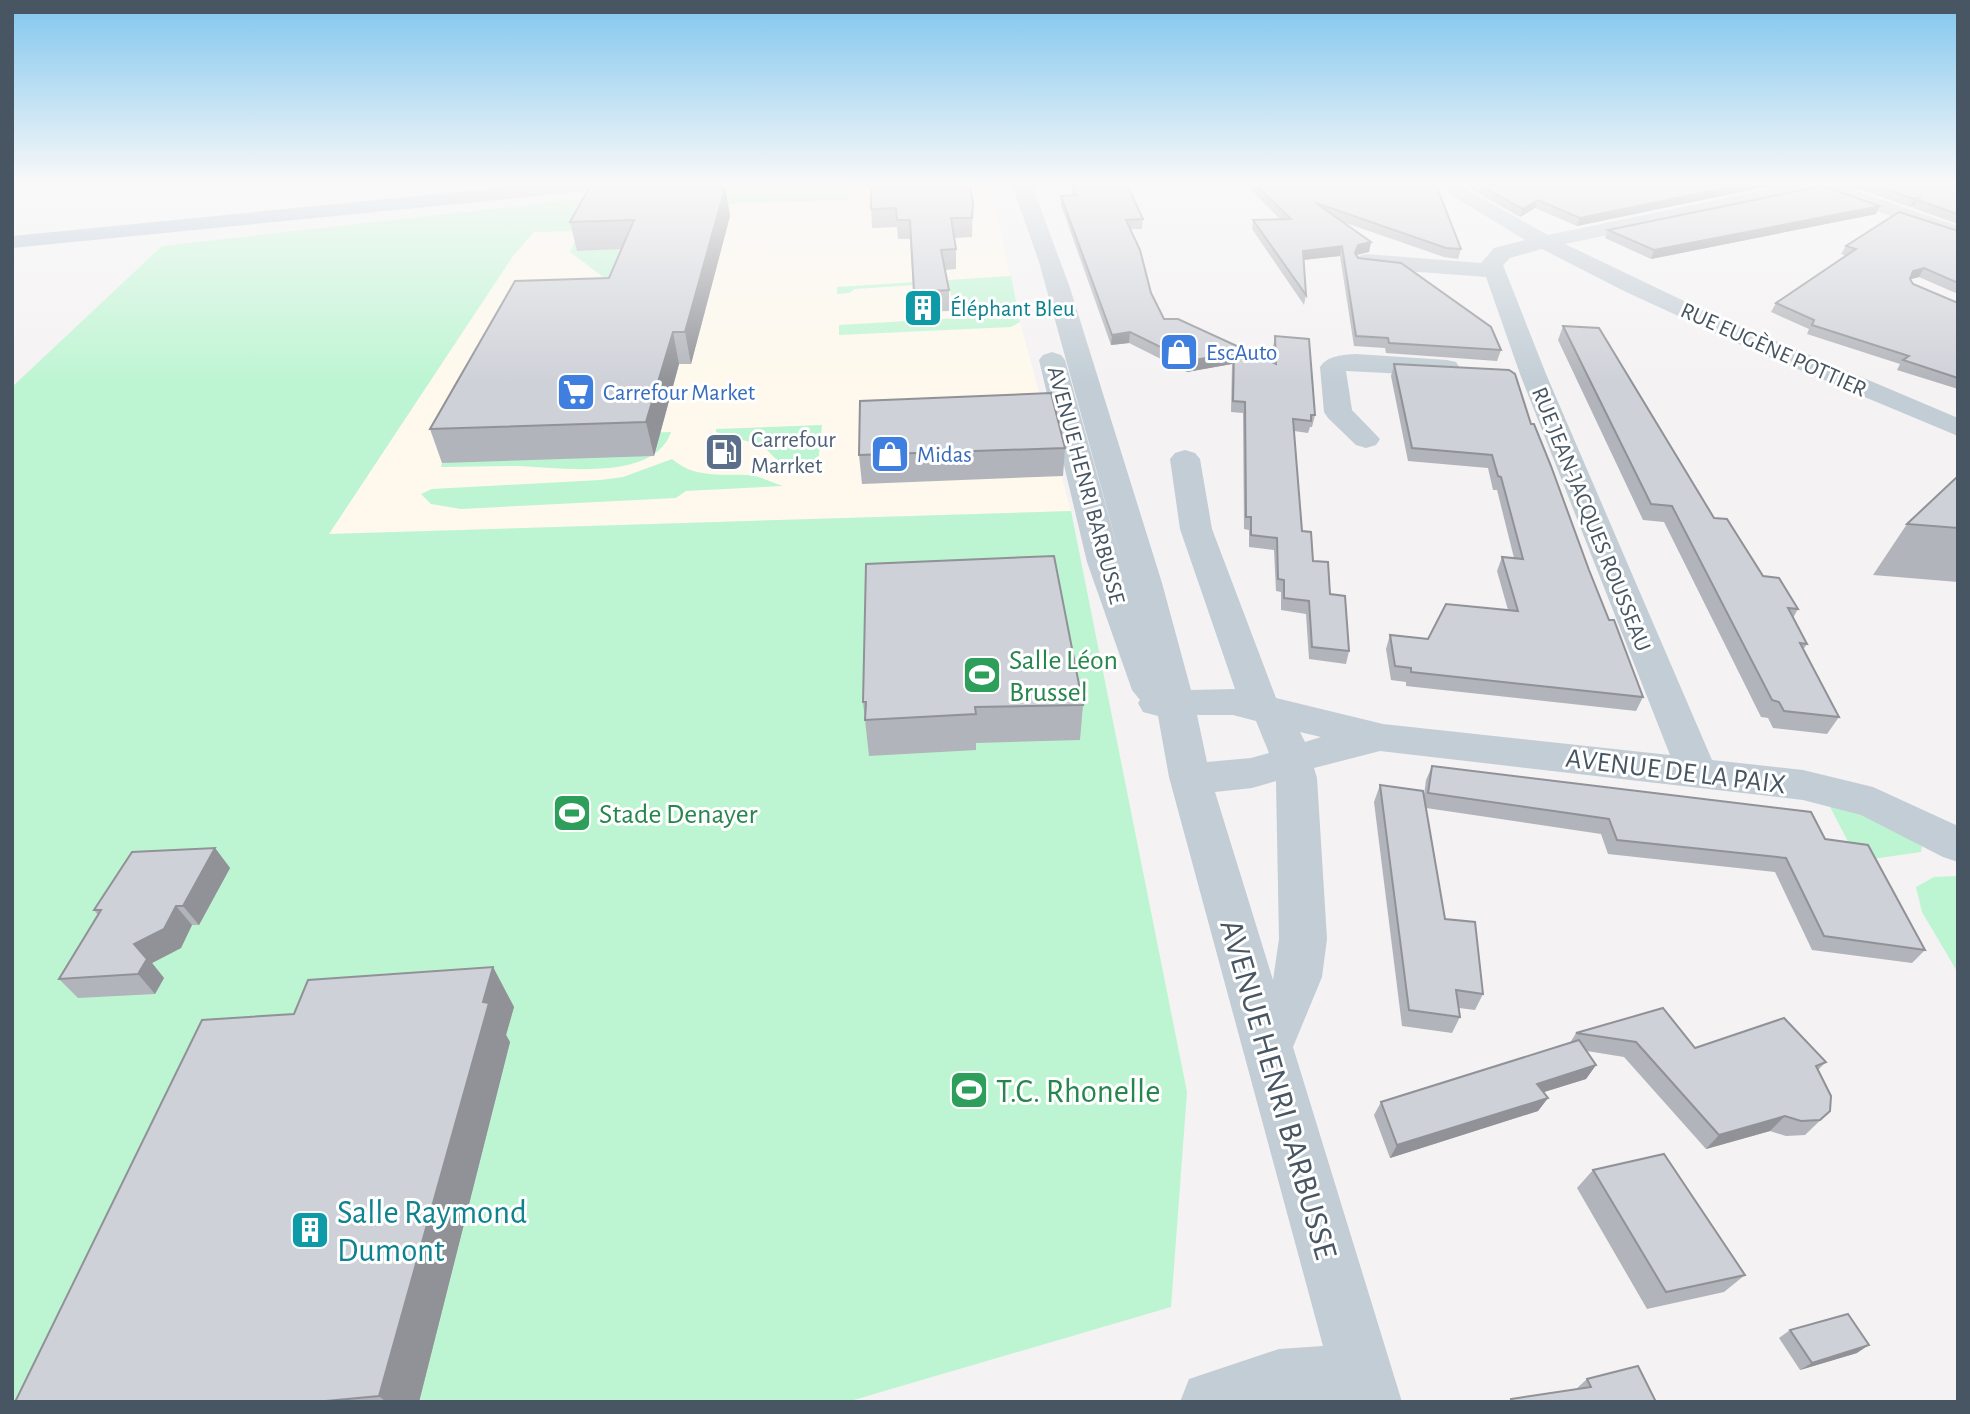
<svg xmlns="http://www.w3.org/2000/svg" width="1970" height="1414" font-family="'Alegreya Sans',sans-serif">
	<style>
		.commercial { fill: #fef9ec }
		.green { fill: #bdf5d2 }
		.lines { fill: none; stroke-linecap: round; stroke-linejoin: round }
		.minor { fill: #c2cdd5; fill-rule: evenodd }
		.major { fill: #afc2d3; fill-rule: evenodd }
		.wall { fill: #b1b4ba }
		.shaded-wall { fill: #909297 }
		.building { fill: #ced1d8; stroke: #909297; stroke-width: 2 }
		.labels { text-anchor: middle; stroke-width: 6; stroke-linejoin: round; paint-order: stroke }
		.far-culture-label { font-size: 23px; fill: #0d838f; stroke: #fff; text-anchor: start }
		.far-street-label { font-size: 23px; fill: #475662; stroke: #fff }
		.far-shop-label { font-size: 23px; fill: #366cbe; stroke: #fff; text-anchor: start }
		.far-service-label { font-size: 23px; fill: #4e5e75; stroke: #fff; text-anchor: start }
		.leisure-label { font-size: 28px; fill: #27864d; stroke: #fff; text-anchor: start }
		.street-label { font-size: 28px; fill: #475662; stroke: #fff }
		.near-street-label { font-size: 33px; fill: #475662; stroke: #fff }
		.near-leisure-label { font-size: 33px; fill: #27864d; stroke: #fff; text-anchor: start }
		.near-culture-label { font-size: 33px; fill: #0d838f; stroke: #fff; text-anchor: start }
	</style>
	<rect width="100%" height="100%" fill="#f4f2f2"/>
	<path class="commercial" d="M703,185H981L992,191L1020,322L1071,511L329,534L513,256L561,201Z"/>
	<g class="green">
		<path d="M702,185H926L848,189V200L735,203L723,207L640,249L615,286L570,252L580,231L534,232L513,256L329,534L1071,511L1187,1092L1171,1307L847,1402H12V387L162,246Z"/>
		<path d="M1011,276L1020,322L1011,327L839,335V325L957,318L948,283L855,289L849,293L837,294V287Z"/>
		<path d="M822,425L817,473L814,475L782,465L768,451L753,443L716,432V429Z"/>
		<path d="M671,432C654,483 558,467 517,466C491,466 466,467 441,467L442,463L638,433Z"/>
		<path d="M672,459C694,478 720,474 746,475C758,475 771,482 783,486L686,491L676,498L461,509L431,504L421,494L432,489L600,480L623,477Z"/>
		<path d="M1827,801L1852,805L1923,842L1921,852L1858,861Z"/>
		<path d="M1958,876V973L1922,912L1916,887L1934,877Z"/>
	</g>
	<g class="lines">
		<g class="minor">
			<path d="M1012,185H1032L1070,288L1162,583L1191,690L1235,689L1180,529L1170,459L1175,453L1185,450L1195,453L1200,459L1212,529L1276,698L1383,724L1670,755L1520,374L1486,277L1366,268L1358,266L1355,261L1358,256L1366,254L1481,263L1494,248L1525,240L1435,185H1458L1548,235L1788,185H1839L1958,226V239L1818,191L1565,244L1705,311L1958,418V436L1752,350L1624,291L1542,249L1510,258L1503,265L1546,374L1712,760L1803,770L1873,787L1958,826V862L1943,857L1861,815L1803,800L1380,751L1314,768L1317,778L1327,939L1322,977L1293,1047L1402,1402H1180L1189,1379L1279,1349L1323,1346L1169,777L1158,716L1143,712L1138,703L1140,700L1132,690L1087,562L1039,360L1043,355L1052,352L1061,355L1065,360L1125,574L1039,262ZM1197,715H1233L1256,721L1269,753L1251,758L1207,762ZM1300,732L1321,737L1305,742ZM1276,781L1279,939L1273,980L1215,792L1252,788Z"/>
			<path d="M1356,354L1447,360L1456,362L1460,368L1456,374L1447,376L1346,371L1352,410L1380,439L1376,445L1366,448L1356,445L1328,418L1324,412L1320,367C1328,355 1343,355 1356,354Z"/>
		</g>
		<path class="major" d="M528,185H598L589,191L12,248V236Z"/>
	</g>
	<g class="wall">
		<path d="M591,185H719L720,188H725L730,216L691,364H679L654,456L442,463L430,429L609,278L621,249L577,251L570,222Z"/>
		<path d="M1070,185H1127L1143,219L1142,229H1130L1151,293L1164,319L1274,363L1273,347L1275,336L1315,415L1312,427H1310L1308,433L1294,431L1302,531L1313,561L1330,594L1349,651L1346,664L1309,659L1306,614L1281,610V592L1276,591L1274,550L1249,547V530L1244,529L1243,413L1231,412L1232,364L1187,372L1129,343L1111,345L1061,205V196H1073Z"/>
		<path d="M1246,185H1381L1461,249L1458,259L1444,257L1343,222L1371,242L1369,252L1356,255L1358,258L1501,350L1497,361L1386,353L1385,348L1354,346L1340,256L1304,260L1306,295L1304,305L1252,229L1253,220L1280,219Z"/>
		<path d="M1467,185H1774L1577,226L1535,208L1520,217L1469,188Z"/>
		<path d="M1847,185H1958V224L1913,208L1914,206L1910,207Z"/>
		<path d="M973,201L972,237L954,238L956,249V269L945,270L949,290V311L915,312L910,239H898L897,227L872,228L871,209Z"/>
		<path d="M1876,214L1651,259L1605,238L1608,230Z"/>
		<path d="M1958,231V294L1919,277L1910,279L1913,284L1958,303V389L1897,370L1900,364L1807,334L1809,329L1771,312L1776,303L1846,256L1841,254L1846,246Z"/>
		<path d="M1563,326L1714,518L1763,576L1798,609L1793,618L1807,644L1803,650L1839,717L1827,734L1773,728L1768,718L1761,717L1664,522L1643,520L1558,340Z"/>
		<path d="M1394,364L1531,424L1609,620L1643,697L1636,711L1406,686V682L1391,680L1386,649L1390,635L1428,639L1508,610L1497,571L1502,557L1514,558L1497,490H1493L1488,468L1408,461L1391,376Z"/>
		<path d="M1065,448L1063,476L862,484L859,455Z"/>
		<path d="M1958,476V582L1873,575L1907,524Z"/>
		<path d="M863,702L1083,705L1080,740L976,743V750L869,756Z"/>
		<path d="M1432,766L1825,839L1925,950L1912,963L1812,950L1775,872L1608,854L1601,834L1426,808L1445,919L1483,994L1475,1010L1459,1008L1460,1017L1452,1033L1402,1026L1374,802L1380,785L1424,795L1426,780Z"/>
		<path d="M215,848L230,868L199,925H192L181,948L152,963L164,978L155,994L78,998L59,979L98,915L94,910Z"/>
		<path d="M493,967L514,1007L506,1035L510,1042L419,1402H15L294,1014Z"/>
		<path d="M1576,1033L1695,1048L1826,1062L1818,1070L1830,1111L1805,1135L1786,1136L1770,1131L1706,1149L1624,1057L1587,1051L1596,1065L1586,1079L1544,1092L1548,1098L1538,1111L1390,1158L1374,1115L1381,1102L1570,1043Z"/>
		<path d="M1593,1170L1745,1275L1724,1292L1647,1309L1577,1188Z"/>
		<path d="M1790,1330L1857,1353L1800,1370L1779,1338Z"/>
		<path d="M1587,1379L1656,1402H1509L1511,1399L1575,1390Z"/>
	</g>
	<g class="shaded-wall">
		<path d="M717,185H719L722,201L725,188L730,216L691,364L685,332Z"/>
		<path d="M1740,185H1774L1577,226L1580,218Z"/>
		<path d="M1921,197L1917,200L1914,206L1910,207L1914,199Z"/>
		<path d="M1538,200L1535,208L1520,217L1523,209Z"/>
		<path d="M1880,206L1876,214L1651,259L1654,250Z"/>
		<path d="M1371,242L1369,252L1356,255L1355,253L1358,245Z"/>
		<path d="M1342,246L1340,256L1301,260L1303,251Z"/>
		<path d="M1924,268L1919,277L1908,280L1913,271Z"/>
		<path d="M673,332L679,364L654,456L646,422Z"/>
		<path d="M1130,332L1129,343L1111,345L1112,335Z"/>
		<path d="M1234,353L1232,364L1187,372L1189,361Z"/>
		<path d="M215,848L230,868L199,925L183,906Z"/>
		<path d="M176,906L192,925L181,948L152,963L164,978L155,994L138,974L134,944Z"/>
		<path d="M493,967L514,1007L506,1035L510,1042L419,1402H386L379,1396Z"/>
		<path d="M1596,1065L1586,1079L1528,1097L1537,1084Z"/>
		<path d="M1548,1098L1538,1111L1390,1158L1397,1145Z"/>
		<path d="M1785,1116L1770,1131L1706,1149L1719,1135Z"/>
		<path d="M1869,1345L1857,1353L1800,1370L1812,1363Z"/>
	</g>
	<g class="building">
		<path d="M591,185H717L715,188H725L685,332H673L646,422L430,429L515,281L609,278L634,220L570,222Z"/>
		<path d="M871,185H969L973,201L972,218H951L956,249L941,250L949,290L914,292L910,220H897L896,208L871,209Z"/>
		<path d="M1073,185H1127L1143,219L1126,220L1140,250L1151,293L1164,319H1178L1276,364L1275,336L1309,339L1315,415H1311V421L1293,419L1302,531L1311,532L1313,561L1328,562L1330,594L1345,596L1349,651L1312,647L1309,601L1284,598V580L1278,579L1277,538L1251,535V517H1246L1245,402L1233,401L1234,353L1189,361L1130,332L1112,335L1061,196L1076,195Z"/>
		<path d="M1256,185H1381L1385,187L1397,185H1436L1461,249L1446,248L1316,203L1371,242L1358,245L1355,253L1358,258L1401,263L1491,327L1501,350L1389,343L1388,338L1356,336L1342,246L1303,251L1306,295L1253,220L1291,219Z"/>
		<path d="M1480,185H1740L1580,218L1538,200L1523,209Z"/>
		<path d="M1874,185H1958V214L1917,200L1921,197L1914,199Z"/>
		<path d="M1822,186L1880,206L1654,250L1608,230Z"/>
		<path d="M1899,212L1958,231V283L1924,268L1913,271L1910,279L1913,284L1958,303V378L1903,360L1909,356L1812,325L1814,320L1776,303L1856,249L1846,246Z"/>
		<path d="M1563,326L1599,328L1714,518L1727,519L1763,576L1779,578L1798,609L1788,608L1807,644L1800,643L1839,717L1784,711L1779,702L1772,700L1672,506L1651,504Z"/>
		<path d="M1394,364L1509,370L1515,374L1531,424H1534L1551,466L1589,570L1609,620H1614L1643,697L1411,672V668L1395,666L1390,635L1428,639L1446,604L1518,611L1502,557L1523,559L1501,477L1498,476L1492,455L1412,448Z"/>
		<path d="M1051,393L1065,448L859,455L860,401Z"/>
		<path d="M1958,476V528L1907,524Z"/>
		<path d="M1054,556L1083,705L975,707L976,714L865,720L866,702H863L866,564Z"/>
		<path d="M1432,766L1811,812L1825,839L1868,845L1925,950L1824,936L1786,858L1617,840L1609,819L1428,793Z"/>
		<path d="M1380,785L1423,791L1445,919L1475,922L1483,994L1456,990L1460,1017L1409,1010Z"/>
		<path d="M215,848L183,906H176L164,929L134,944L147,959L138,974L59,979L101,910H94L132,852Z"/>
		<path d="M493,967L483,1002L489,1003L379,1396L315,1402H15L202,1020L294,1014L308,980Z"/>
		<path d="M1663,1008L1695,1048L1784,1018L1826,1062L1816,1066L1831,1096L1830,1111L1820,1120L1801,1121L1785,1116L1719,1135L1636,1042L1576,1033Z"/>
		<path d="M1579,1040L1596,1065L1537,1084L1548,1098L1397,1145L1381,1102Z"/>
		<path d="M1664,1154L1745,1275L1666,1292L1593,1170Z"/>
		<path d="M1848,1314L1869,1345L1812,1363L1790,1330Z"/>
		<path d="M1638,1366L1656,1402H1512L1511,1399L1591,1387L1587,1379Z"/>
	</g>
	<linearGradient id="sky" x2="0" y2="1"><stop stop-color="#80c6ee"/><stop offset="0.48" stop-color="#faf9f9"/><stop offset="1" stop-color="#faf9f9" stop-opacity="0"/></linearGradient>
	<rect width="1970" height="383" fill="url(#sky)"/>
	<defs>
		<g id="building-square" transform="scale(2.0125)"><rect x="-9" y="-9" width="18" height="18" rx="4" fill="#0f9aa8" stroke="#fff"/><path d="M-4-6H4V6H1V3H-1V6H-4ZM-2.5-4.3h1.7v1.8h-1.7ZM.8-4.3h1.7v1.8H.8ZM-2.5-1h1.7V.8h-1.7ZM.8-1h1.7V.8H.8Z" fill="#fff"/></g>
		<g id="shop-square" transform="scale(2.0125)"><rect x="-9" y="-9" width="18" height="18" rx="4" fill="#3f7fe0" stroke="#fff"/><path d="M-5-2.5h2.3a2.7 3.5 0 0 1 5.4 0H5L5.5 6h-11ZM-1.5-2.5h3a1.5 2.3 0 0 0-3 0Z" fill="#fff"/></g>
		<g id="supermarket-square" transform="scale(2.0125)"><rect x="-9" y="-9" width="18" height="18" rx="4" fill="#3f7fe0" stroke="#fff"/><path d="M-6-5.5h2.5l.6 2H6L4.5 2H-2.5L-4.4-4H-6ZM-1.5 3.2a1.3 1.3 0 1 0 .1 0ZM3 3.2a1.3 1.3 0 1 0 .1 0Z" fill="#fff"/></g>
		<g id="fuel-square" transform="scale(2.0125)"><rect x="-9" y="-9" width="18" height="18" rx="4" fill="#5c6f8a" stroke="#fff"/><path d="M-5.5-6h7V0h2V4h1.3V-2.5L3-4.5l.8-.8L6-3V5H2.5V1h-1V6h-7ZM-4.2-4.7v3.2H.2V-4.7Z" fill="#fff"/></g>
		<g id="stadium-square" transform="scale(2.0125)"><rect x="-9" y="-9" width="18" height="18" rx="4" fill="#2e9e5b" stroke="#fff"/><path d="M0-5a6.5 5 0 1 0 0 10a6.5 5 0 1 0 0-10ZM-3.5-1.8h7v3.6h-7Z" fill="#fff"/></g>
	</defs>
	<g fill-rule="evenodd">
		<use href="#building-square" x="923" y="308"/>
		<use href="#shop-square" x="1179" y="352"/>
		<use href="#supermarket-square" x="576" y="392"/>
		<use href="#fuel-square" x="724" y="452"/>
		<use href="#shop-square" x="890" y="454"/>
		<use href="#stadium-square" x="982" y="675"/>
		<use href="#stadium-square" x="572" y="813"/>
		<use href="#stadium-square" x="969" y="1090"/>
		<use href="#building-square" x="310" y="1230"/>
	</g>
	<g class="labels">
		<g class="far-culture-label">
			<text x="950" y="316">Éléphant Bleu</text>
		</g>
		<g class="far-street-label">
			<text transform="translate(1774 349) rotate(24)" y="8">RUE EUGÈNE POTTIER</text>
			<text transform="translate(1087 485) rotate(75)" y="8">AVENUE HENRI BARBUSSE</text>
			<text transform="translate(1592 519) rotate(68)" y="8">RUE JEAN-JACQUES ROUSSEAU</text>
		</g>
		<g class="far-shop-label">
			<text x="1206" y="360">EscAuto</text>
			<text x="603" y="400">Carrefour Market</text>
			<text x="917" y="462">Midas</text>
		</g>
		<g class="far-service-label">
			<text x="751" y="447">Carrefour<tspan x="751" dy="26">Marrket</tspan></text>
		</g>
		<g class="leisure-label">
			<text x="1009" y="669">Salle Léon<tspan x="1009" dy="32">Brussel</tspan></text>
			<text x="599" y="823">Stade Denayer</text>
		</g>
		<g class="street-label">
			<text transform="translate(1676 770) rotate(7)" y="10">AVENUE DE LA PAIX</text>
		</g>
		<g class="near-street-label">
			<text transform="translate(1280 1089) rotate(74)" y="12">AVENUE HENRI BARBUSSE</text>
		</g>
		<g class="near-leisure-label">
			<text x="996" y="1102">T.C. Rhonelle</text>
		</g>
		<g class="near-culture-label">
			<text x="337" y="1223">Salle Raymond<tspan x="337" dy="38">Dumont</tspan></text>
		</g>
	</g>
	<rect width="1970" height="1414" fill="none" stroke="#475662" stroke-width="28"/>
</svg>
